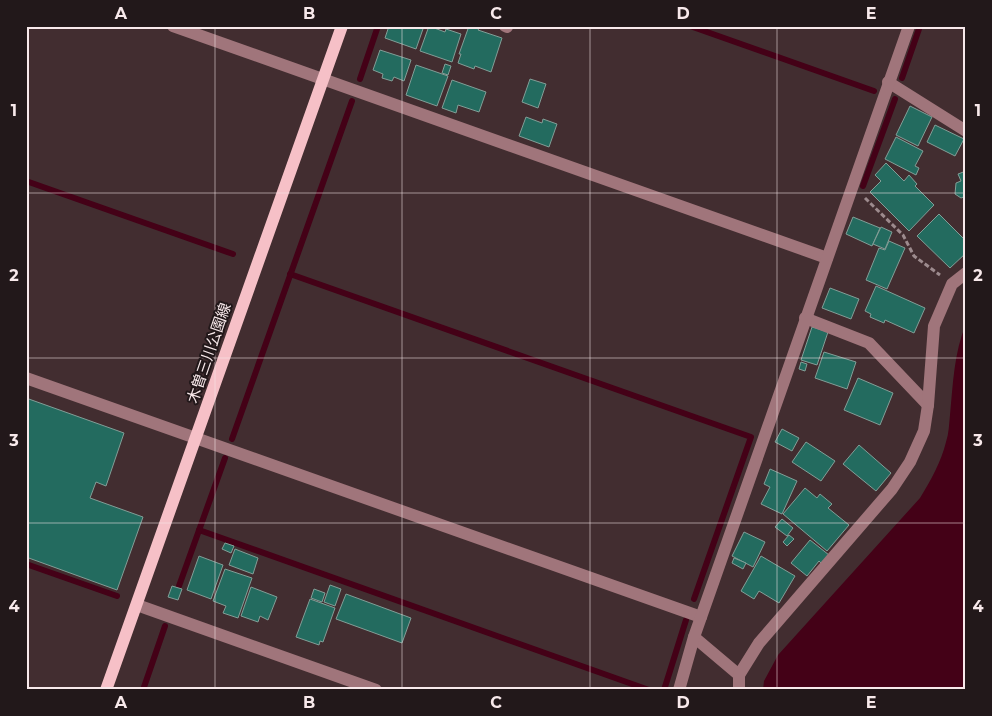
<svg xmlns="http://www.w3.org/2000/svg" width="992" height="716" font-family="Montserrat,'Noto Sans JP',sans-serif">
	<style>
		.water { fill: #440117 }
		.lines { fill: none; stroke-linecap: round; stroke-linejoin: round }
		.stream { stroke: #440117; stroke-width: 6 }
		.building { fill: #236b5f; stroke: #829e97 }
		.path { stroke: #9d8b8e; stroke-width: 3; stroke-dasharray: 5 2.5; stroke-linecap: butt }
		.minor { stroke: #a0757b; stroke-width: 12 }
		.major { stroke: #f6c0c7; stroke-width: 12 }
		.grid { fill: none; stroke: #f8e9eb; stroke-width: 1; stroke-opacity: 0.55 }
		.labels { text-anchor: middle; stroke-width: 4; stroke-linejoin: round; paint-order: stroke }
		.street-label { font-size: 15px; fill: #f8e9eb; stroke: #22181a }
		.neatline { fill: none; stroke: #f8e9eb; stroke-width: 2 }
		.grid-label { font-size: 16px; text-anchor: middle; font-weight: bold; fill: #f8e9eb }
	</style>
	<rect width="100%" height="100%" fill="#422d30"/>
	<path class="water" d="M966,324V690H763L764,681L778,655L920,498C931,480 941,462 946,442C949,433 949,424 950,415C953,384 954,352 966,324Z"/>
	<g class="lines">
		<g class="stream">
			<path d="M690,26L874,91"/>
			<path d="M902,78L920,26"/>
			<path d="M360,79L378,26"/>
			<path d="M26,181L233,254"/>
			<path d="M863,186L895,99"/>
			<path d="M290,274L751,437L694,599"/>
			<path d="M232,439L352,101"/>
			<path d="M199,530L649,690"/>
			<path d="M26,564L117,596"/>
			<path d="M179,586L225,458"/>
			<path d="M143,690L165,626"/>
			<path d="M664,690L686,620"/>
		</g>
	</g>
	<g class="building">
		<path d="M389,26H424L416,49L385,38Z"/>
		<path d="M429,26L445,32L446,29L461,34L452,62L420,51Z"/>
		<path d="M469,26L480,27L478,30L502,38L491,72L475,66L474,69L458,63L461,54H459Z"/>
		<path d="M380,50L411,60L404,81L394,77L392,81L382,78L383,74L373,70Z"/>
		<path d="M445,64L451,66L448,75L442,73Z"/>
		<path d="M416,65L448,76L437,106L406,95Z"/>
		<path d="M530,79L546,84L538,108L522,102Z"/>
		<path d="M452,80L486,92L479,112L458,105L456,113L442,108Z"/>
		<path d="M910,106L932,117L918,146L896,135Z"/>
		<path d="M526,117L542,123L543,119L557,124L549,147L519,136Z"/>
		<path d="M935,125L964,139L955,156L927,142Z"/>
		<path d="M896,137L923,151L915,166L919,168L916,175L885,159Z"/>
		<path d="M886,163L904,181L909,175L917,184L915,186L934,205L909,231L870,192L881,181L875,175Z"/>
		<path d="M966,171V196L961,198L955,194L956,183L961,181L958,174Z"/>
		<path d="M939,214L966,241V253L950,268L917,236Z"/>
		<path d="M853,217L880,228L872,246L846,234Z"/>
		<path d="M881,227L892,232L885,249L873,244Z"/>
		<path d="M889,241L905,248L887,289L866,280L879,248L885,250Z"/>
		<path d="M876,286L925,308L914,333L885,320L884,323L870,317L871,314L865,311Z"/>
		<path d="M830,288L859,299L851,319L822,308Z"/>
		<path d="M812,327L828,332L817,365L801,360Z"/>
		<path d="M824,352L856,362L847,389L815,378Z"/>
		<path d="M801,362L807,364L805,371L799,369Z"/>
		<path d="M858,378L893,393L880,425L844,410Z"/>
		<path d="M26,398L124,433L106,486L96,482L90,498L143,517L117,590L26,557Z"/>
		<path d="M782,429L799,438L792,451L775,442Z"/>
		<path d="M806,442L835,461L821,481L792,462Z"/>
		<path d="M859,445L891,473L876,491L843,464Z"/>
		<path d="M770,469L797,481L782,514L761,504L770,487L764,484Z"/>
		<path d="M805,488L817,498L820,494L832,504L828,508L849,525L827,551L783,514Z"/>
		<path d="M782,519L793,528L787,536L775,527Z"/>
		<path d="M744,532L765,542L753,567L732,556Z"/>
		<path d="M789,535L794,539L787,546L783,542Z"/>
		<path d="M810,540L829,555L821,563L819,561L807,576L791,563Z"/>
		<path d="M225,543L234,546L231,553L222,549Z"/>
		<path d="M235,549L258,558L253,574L229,565Z"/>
		<path d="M199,556L223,565L211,599L187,590Z"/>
		<path d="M761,556L795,576L779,603L759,591L754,599L741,591Z"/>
		<path d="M734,558L746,563L743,569L732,563Z"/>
		<path d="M225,569L252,578L238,618L223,613L226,606L213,601Z"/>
		<path d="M330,585L341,589L335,606L324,602Z"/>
		<path d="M172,586L182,589L178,600L168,597Z"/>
		<path d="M251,587L277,597L268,620L260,616L258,622L241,616Z"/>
		<path d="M314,589L325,593L322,602L311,598Z"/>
		<path d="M346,594L411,618L402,643L336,619Z"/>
		<path d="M310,599L335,608L323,642L320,641L319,645L296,637Z"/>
	</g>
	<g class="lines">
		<path class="path" d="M865,198L903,235L914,256L940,275"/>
		<g class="minor">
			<path d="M173,26L827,258"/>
			<path d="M505,26L507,27"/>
			<path d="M888,82L966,131"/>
			<path d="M805,318L869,343L928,405"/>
			<path d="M26,378L701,617"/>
			<path d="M137,605L376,690"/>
			<path d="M694,637L739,675"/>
			<path d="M679,690L694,637L909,26"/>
			<path d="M739,690V675L759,643L892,489L910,462L924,431L928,405L934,326L952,284L966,273"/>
		</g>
		<path class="major" d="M106,690L342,26"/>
	</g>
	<path class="grid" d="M215,26V690M402,26V690M590,26V690M777,26V690M26,193H966M26,358H966M26,523H966"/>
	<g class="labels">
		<g class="street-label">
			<text transform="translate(209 353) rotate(-71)" y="5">木曽三川公園線</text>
		</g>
	</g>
	<rect width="992" height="716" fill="none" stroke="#22181a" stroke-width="55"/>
	<rect x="28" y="28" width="936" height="660" class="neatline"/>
	<g class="grid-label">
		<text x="121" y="19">A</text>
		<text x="309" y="19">B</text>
		<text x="496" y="19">C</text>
		<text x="683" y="19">D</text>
		<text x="871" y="19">E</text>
		<text x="14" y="116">1</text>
		<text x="978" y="116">1</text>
		<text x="14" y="281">2</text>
		<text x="978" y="281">2</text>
		<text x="14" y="446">3</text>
		<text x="978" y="446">3</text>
		<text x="14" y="612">4</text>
		<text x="978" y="612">4</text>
		<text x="121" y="708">A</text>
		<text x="309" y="708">B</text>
		<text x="496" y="708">C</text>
		<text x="683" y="708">D</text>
		<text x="871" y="708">E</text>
	</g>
</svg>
